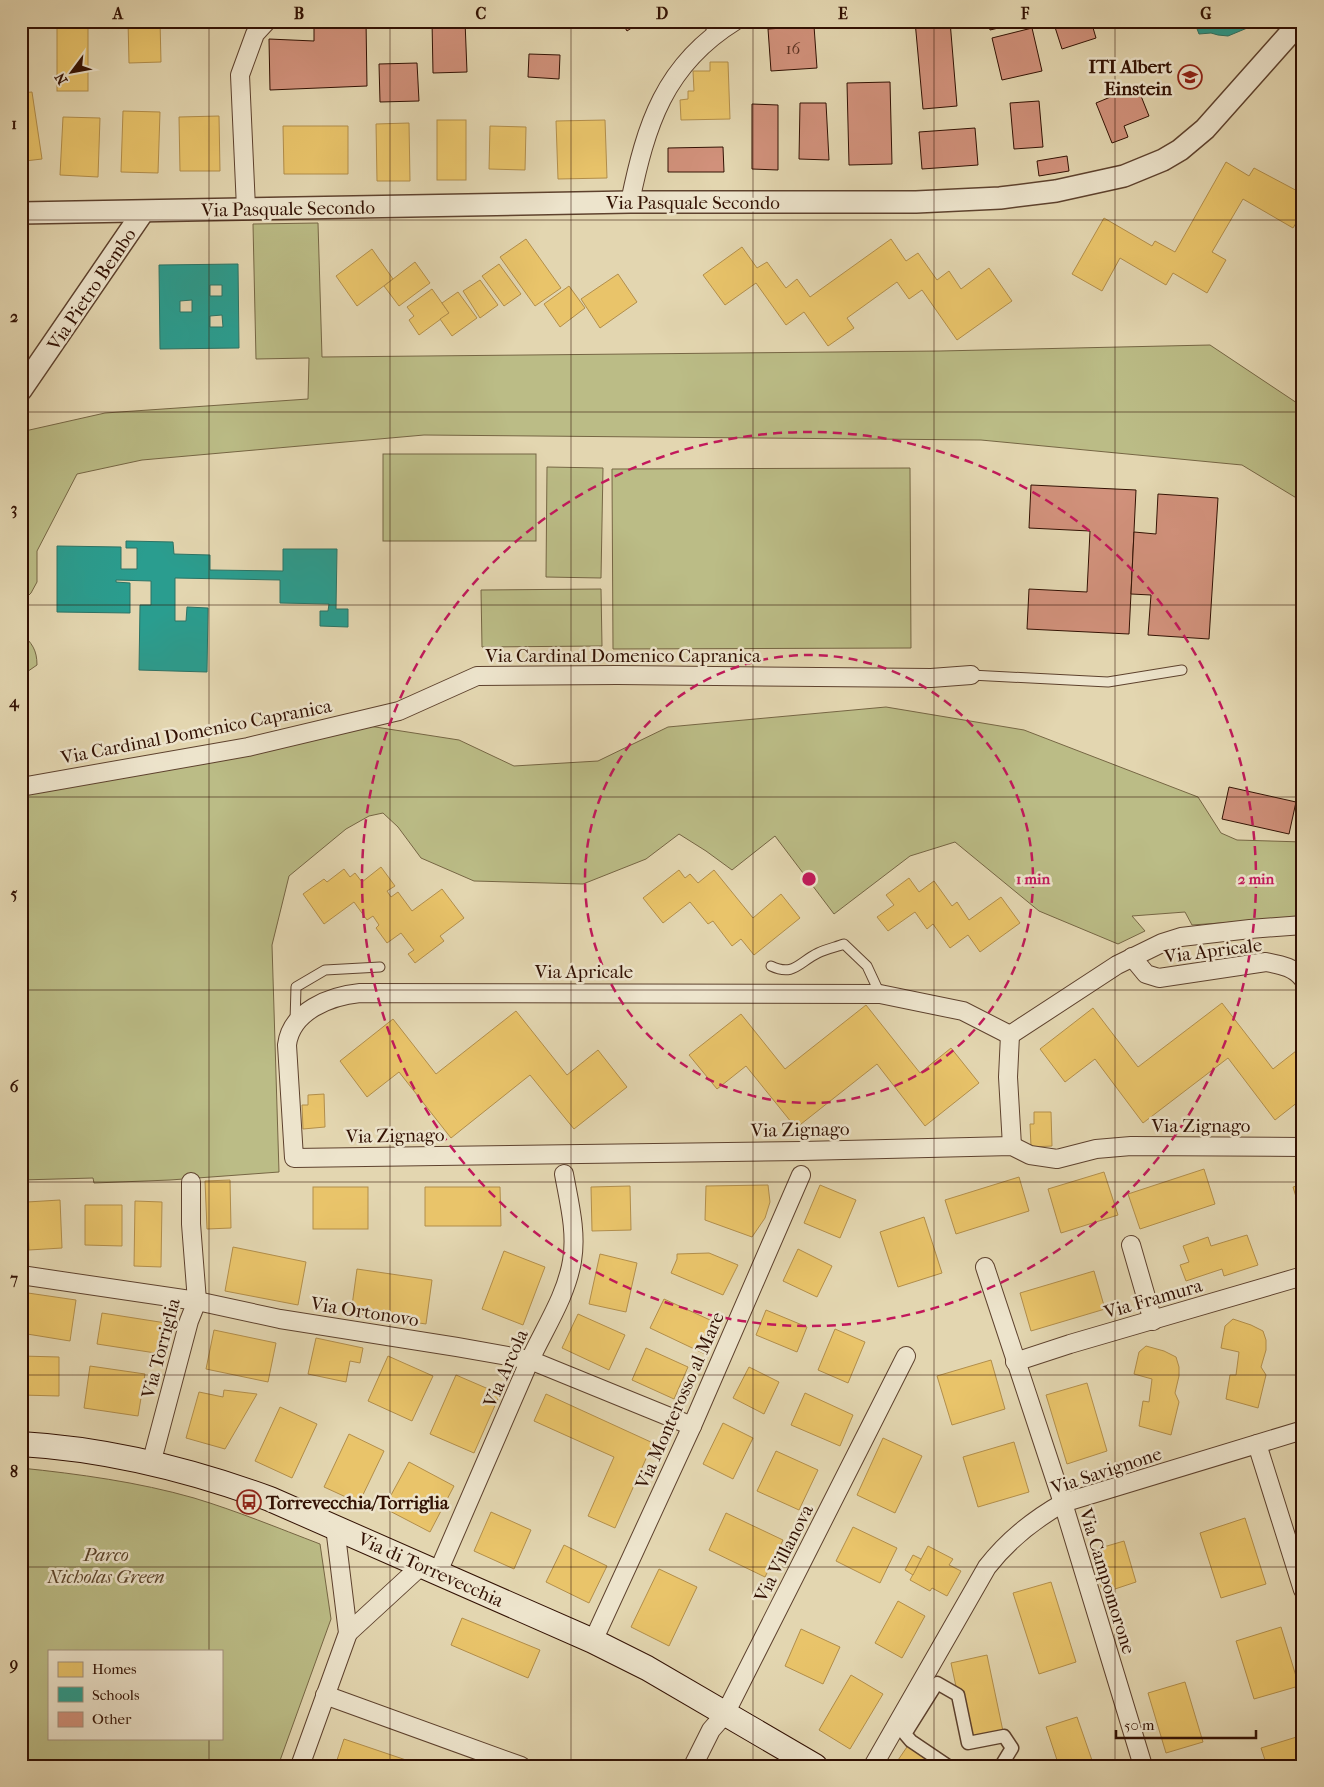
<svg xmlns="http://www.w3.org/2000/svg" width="1324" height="1787" font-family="'IM FELL French Canon',serif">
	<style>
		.green { fill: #bbbc86; stroke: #766644; fill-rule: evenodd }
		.homes { fill: #e9c46a; stroke: #b28e4b }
		.schools { fill: #2a9d8f; stroke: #2c7365; fill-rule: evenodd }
		.building { fill: #d1917b; stroke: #321103 }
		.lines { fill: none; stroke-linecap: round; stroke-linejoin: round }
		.service-casing { stroke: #5e422e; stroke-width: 11 }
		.pedestrian-casing { stroke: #5e422e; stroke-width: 15 }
		.minor-casing { stroke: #5e422e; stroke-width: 20 }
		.tertiary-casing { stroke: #5e422e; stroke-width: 24 }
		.secondary-casing { stroke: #321103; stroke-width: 26 }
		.service { stroke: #ede4cc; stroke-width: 9 }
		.pedestrian { stroke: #ede4cc; stroke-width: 12 }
		.minor { stroke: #ede4cc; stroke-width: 18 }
		.tertiary { stroke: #ede4cc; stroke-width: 21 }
		.secondary { stroke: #ede4cc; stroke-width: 24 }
		.grid { fill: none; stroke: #321103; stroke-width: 1; stroke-opacity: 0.55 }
		.ring { fill: none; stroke: #c2185b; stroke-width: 2.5; stroke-dasharray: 9 6 }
		.labels { text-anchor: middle; stroke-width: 5; stroke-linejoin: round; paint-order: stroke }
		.number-label { font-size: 16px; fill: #5a3121 }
		.poi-label { font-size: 19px; font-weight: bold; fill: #321103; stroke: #ede4cc; text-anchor: end }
		.street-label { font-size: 19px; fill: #321103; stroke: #ede4cc }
		.park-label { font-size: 19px; font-style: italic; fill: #5b442a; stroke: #ede4cc }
		.centre { fill: #c2185b; stroke: #ede4cc; stroke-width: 2.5 }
		.ring-label { font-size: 15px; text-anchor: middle; font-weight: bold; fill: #c2185b; stroke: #ede4cc; stroke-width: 5; stroke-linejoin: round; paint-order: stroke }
		.neatline { fill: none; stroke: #321103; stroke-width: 2 }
		.grid-label { font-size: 16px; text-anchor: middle; font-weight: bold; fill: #321103 }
	</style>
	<rect width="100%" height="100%" fill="#e3d6b0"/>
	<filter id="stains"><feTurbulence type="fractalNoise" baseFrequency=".004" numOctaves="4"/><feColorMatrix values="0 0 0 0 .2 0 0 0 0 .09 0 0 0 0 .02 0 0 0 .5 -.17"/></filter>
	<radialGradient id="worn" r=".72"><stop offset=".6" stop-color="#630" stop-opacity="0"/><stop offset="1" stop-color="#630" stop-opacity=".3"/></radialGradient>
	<g class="green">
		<path d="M318,223L322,357L940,351L1210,345L1303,407V502L1242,465L981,440L424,435L142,460L77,474L37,551V582L31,593L21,603V438L25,431L105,413L308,399L309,358L256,359L253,224Z"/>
		<rect x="383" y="454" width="153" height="87"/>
		<path d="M547,467L603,468L601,578L546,577Z"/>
		<path d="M910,468L911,648L613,649L612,469Z"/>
		<path d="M601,589L602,646L482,647L481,590Z"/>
		<path d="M21,633C32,643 37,650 37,665L21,676Z"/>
		<path d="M886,707L1024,730L1198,797L1221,833L1237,840L1303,842V917L1192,925L1185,912L1132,916L1145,931L1118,944L1039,911L955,842L910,856L834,914L775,836L732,870L706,851L679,834L646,859L583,884L474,881L421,858L398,827L383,813L369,816L346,829L289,876L272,945L279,1172L170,1180L94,1183L93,1178L21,1180V795L369,726L459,740L514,766L598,761L668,727Z"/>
		<path d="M21,1468C79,1474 138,1482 194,1498C237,1511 278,1528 320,1544L331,1619L278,1766H21ZM49,1651H221V1738H49Z"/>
	</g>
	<g class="homes">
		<path d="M128,21H160L161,62L129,63Z"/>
		<rect x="57" y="23" width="31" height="68"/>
		<path d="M21,42L24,61H21Z"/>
		<path d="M710,62H728L730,119L681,120L680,100L688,99V91H694L693,71H710Z"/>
		<path d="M32,92L42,159L25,161L21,138V93Z"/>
		<path d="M123,111L160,112L158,173L121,172Z"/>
		<path d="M219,116L220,171H180L179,117Z"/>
		<path d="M63,117L100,118L98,177L60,175Z"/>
		<rect x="437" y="120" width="29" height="60"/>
		<path d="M605,120L607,178L558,179L556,121Z"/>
		<path d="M409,123L410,181H377L376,124Z"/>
		<path d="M283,126H348V174H284Z"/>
		<path d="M490,126L526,127L525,170L489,169Z"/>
		<path d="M1226,162L1249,176L1254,168L1303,194V216L1301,215L1293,228L1243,199L1212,252L1226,260L1207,293L1173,273L1166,285L1120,258L1102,291L1072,274L1104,218L1152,246L1155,241L1175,252Z"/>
		<path d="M526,239L561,288L535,306L500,257Z"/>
		<path d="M891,239L906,261L918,253L937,280L949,271L961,289L989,268L1012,301L957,340L922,290L909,299L897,282L847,318L854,328L828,346L804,312L786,325L756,283L725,305L703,275L742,247L757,268L767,262L786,288L797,279L810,297Z"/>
		<path d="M372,249L393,279L357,306L336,276Z"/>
		<path d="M415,262L430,283L399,306L384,286Z"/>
		<path d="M499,264L521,294L504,306L482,276Z"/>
		<path d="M618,274L637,302L600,328L581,299Z"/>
		<path d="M480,280L498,305L480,318L463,291Z"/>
		<path d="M569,286L585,308L560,327L544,304Z"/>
		<path d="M432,289L449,313L419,335L409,320L414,316L407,307Z"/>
		<path d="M458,292L477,318L452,336L440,319L449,313L442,303Z"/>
		<path d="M381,867L395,886L387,891L391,897L398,892L412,911L442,889L464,918L440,936L444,941L415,963L408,954L414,950L401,933L387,943L376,928L379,925L373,916L367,920L354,902L324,924L303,894L324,879L327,882L344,869L350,877L355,873L362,882Z"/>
		<path d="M679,870L685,878L690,874L698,883L714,870L753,918L781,894L800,918L754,955L741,939L732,946L713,921L708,924L690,902L663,923L643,898Z"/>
		<path d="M909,878L919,892L934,881L952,906L957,902L969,920L1001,897L1020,923L980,952L968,935L950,948L933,924L927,929L915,912L888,931L877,917L894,905L886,895Z"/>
		<path d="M1222,1003L1273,1069L1296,1051L1303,1060V1098L1275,1120L1228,1058L1143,1123L1095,1059L1065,1082L1040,1049L1093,1008L1138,1067Z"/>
		<path d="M866,1005L920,1073L951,1048L979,1083L925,1126L877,1064L796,1128L746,1066L717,1089L689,1055L741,1014L785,1069Z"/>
		<path d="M516,1011L567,1075L598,1050L627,1087L574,1129L530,1075L451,1138L399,1072L367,1097L340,1061L393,1019L436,1074Z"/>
		<path d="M324,1094L325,1127L303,1129L302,1105H308V1095Z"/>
		<path d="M1034,1112H1051L1052,1146L1031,1147L1030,1124H1034Z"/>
		<path d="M1204,1169L1215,1204L1140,1229L1128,1194Z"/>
		<path d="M1104,1172L1118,1215L1061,1233L1048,1189Z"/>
		<path d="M1019,1177L1029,1211L956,1234L945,1200Z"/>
		<path d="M230,1180L231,1228L207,1229L205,1181Z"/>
		<path d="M1303,1184V1220L1293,1187Z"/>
		<path d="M768,1185L770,1202L765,1218L752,1237L705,1220L706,1186Z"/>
		<path d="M820,1185L856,1200L840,1238L804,1223Z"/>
		<path d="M630,1186L631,1230L592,1231L591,1187Z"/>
		<rect x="313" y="1187" width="55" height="42"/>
		<path d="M425,1187H500L501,1226H425Z"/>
		<path d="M60,1200L62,1248L29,1250L27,1202Z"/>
		<path d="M135,1201L162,1202L161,1267L134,1266Z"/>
		<path d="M85,1205H122V1246L85,1245Z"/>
		<path d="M924,1217L942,1273L898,1287L880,1232Z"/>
		<path d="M1247,1235L1258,1265L1224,1276L1222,1269L1186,1281L1180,1265L1189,1262L1183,1246L1208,1237L1211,1246Z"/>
		<path d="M233,1247L306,1262L298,1305L225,1291Z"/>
		<path d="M798,1249L832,1266L817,1297L783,1281Z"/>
		<path d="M504,1251L545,1267L523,1325L482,1309Z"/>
		<path d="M709,1253L738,1265L723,1295L671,1273L677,1259V1254Z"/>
		<path d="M600,1254L637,1263L626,1312L589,1304Z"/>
		<path d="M357,1269L432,1280L426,1324L351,1313Z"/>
		<path d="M1094,1271L1105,1309L1031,1331L1020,1293Z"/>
		<path d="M21,1292L76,1300L70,1341L21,1333Z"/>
		<path d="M664,1299L721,1325L707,1355L650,1328Z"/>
		<path d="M766,1310L807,1327L797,1352L756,1335Z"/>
		<path d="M102,1313L166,1323L162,1354L97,1344Z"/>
		<path d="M578,1314L625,1335L609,1370L562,1348Z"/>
		<path d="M1233,1319L1251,1325L1263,1331L1266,1340V1350L1261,1367L1266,1375L1258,1408L1226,1399L1230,1375H1236L1239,1352L1221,1348L1225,1326Z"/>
		<path d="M835,1329L865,1342L848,1383L818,1370Z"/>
		<path d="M214,1330L276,1343L268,1382L206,1369Z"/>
		<path d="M316,1338L363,1348L360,1363L350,1361L346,1382L308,1374Z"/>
		<path d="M1146,1346L1164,1351L1176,1357L1179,1367V1376L1175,1393L1179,1402L1171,1435L1139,1426L1143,1401L1149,1402L1152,1379L1134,1374L1139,1352Z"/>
		<path d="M646,1348L688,1367L674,1399L632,1380Z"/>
		<path d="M21,1356L59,1357V1396L21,1395Z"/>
		<path d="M388,1356L433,1376L412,1421L368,1401Z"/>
		<path d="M991,1360L1005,1409L952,1425L937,1376Z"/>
		<path d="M90,1366L145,1374L138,1416L84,1408Z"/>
		<path d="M749,1367L779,1382L764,1414L733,1398Z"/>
		<path d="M456,1375L500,1394L474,1453L430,1434Z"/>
		<path d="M1087,1383L1107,1451L1067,1464L1046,1395Z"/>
		<path d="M224,1390L257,1394L225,1449L186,1438L199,1392L223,1397Z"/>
		<path d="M805,1393L853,1415L840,1446L791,1425Z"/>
		<path d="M546,1394L653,1443L615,1528L588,1516L614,1457L534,1421Z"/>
		<path d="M280,1407L317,1424L292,1478L255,1461Z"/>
		<path d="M723,1423L753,1438L733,1479L703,1464Z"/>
		<path d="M349,1434L384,1451L359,1503L324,1487Z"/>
		<path d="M883,1438L922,1456L895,1513L857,1495Z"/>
		<path d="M1014,1442L1029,1492L978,1507L963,1457Z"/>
		<path d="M776,1451L818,1470L799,1510L757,1491Z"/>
		<path d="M409,1462L454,1486L430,1532L384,1508Z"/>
		<path d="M491,1512L531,1530L514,1569L474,1551Z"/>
		<path d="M726,1513L783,1540L765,1577L709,1550Z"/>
		<path d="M1245,1518L1266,1584L1221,1598L1200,1533Z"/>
		<path d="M853,1527L897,1548L880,1583L836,1561Z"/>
		<path d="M1124,1541L1136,1582L1103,1593L1090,1551Z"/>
		<path d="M564,1545L607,1566L589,1603L546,1582Z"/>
		<path d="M928,1546L953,1559L949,1565L961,1571L947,1596L932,1588L930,1591L910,1580Z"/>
		<path d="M913,1555L921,1559L913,1575L905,1570Z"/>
		<path d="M659,1569L697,1587L669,1646L631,1627Z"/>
		<path d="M1051,1582L1076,1662L1039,1674L1013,1593Z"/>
		<path d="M898,1601L925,1616L902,1658L875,1643Z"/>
		<path d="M462,1618L540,1650L528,1678L451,1645Z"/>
		<path d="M1281,1627L1299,1686L1254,1699L1236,1641Z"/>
		<path d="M801,1629L840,1647L823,1684L785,1666Z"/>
		<path d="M987,1655L1004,1736L968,1743L951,1663Z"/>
		<path d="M851,1675L883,1694L850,1749L819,1730Z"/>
		<path d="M1185,1682L1203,1742L1166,1753L1148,1693Z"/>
		<path d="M1077,1717L1094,1766H1059L1046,1727Z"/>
		<path d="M1303,1735V1766H1267L1261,1748Z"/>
		<path d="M344,1739L409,1761L408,1766H335Z"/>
		<path d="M911,1741L948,1766H894Z"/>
	</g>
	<g class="schools">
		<path d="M1194,21H1253L1252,26L1228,36L1218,35L1211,33L1199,34Z"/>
		<path d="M238,264L239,348L160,349L159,265ZM210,285H222V296H210ZM192,300V312H180V301ZM222,315L223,327H210V316Z"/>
		<path d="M126,541L173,542L174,554L210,555V570L283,571V549H337L336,609H348V627L320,626V611H328L329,604L280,603V580L175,578V621H186L187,607L208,608L207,672L139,670L140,605H151V581L116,580V582L130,583V613L57,612V546L121,547V569H137V548H126Z"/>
	</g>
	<g class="building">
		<path d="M314,21H366L367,86L270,90L269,39L314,41Z"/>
		<path d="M432,21H465L467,72L433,73Z"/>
		<path d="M621,21H642L627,31Z"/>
		<path d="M915,21H950L957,106L923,109Z"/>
		<path d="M988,21H1028L990,30Z"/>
		<path d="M1053,21H1091L1096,38L1062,49Z"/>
		<path d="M814,26L817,68L771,71L768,29Z"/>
		<path d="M1032,28L1042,71L1002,80L992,38Z"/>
		<path d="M529,54L560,55L559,79L528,77Z"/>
		<path d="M417,63L419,101L380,102L379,64Z"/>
		<path d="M890,82L892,164L849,165L847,83Z"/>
		<path d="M1137,86L1149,116L1124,126L1128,137L1112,143L1096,103Z"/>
		<path d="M1039,101L1043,147L1014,149L1010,103Z"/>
		<path d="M800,103H826L829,160L799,159Z"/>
		<path d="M752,104L778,105V170L752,169Z"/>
		<path d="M975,128L978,165L922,169L919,132Z"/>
		<path d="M723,147L724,172H668V148Z"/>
		<path d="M1067,156L1069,171L1039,176L1037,161Z"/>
		<path d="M1031,485L1136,490L1129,634L1027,629L1029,589L1087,592L1090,531L1029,528Z"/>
		<path d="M1158,494L1218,498L1209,639L1148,635L1151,595L1131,594L1134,532L1156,534Z"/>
		<path d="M1229,787L1296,802L1289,834L1222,819Z"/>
	</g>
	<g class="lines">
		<g class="service-casing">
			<g id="service">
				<path d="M707,21L715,35"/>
				<path d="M971,675L1108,682L1182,670"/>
				<path d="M771,966C794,977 799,962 818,953C826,949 836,947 844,944L867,966L880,994"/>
				<path d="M295,1022L296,987L325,970L380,967"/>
			</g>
		</g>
		<g class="pedestrian-casing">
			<path id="pedestrian" d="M948,1766L911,1741L905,1734L937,1683L958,1695L968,1743L1004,1736L1012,1748L1001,1766"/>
		</g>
		<g class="minor-casing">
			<g id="minor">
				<path d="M630,202C646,125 664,65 735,21"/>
				<path d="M246,208L240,75L255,34L267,21"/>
				<path d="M21,787L248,747L399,711L477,676L617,675L931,678L971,675"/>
				<path d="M1132,957L1146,974L1159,978L1266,962C1281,965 1294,967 1303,979"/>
				<path d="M1010,1035L963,1011L880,994L360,993C330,996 291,1011 287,1045L294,1158L802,1151L1012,1146L1030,1155L1057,1159L1096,1149L1131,1146L1303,1147"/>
				<path d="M1010,1035L1117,965L1162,943L1181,937L1250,929L1303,925"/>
				<path d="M1010,1035L1008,1077L1012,1146"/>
				<path d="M1131,1245L1153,1321"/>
				<path d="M985,1267L1063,1503L1143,1766"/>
				<path d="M21,1275L197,1301L280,1319L457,1347L530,1360L692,1426"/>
				<path d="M1015,1362L1070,1344L1303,1276"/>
				<path d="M1257,1444L1303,1590"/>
				<path d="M151,1464L189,1321L197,1301L191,1224V1182"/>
				<path d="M438,1572C469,1502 498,1432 529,1362C544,1329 566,1297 572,1261C577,1232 569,1202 564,1174"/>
				<path d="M348,1633L422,1565"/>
				<path d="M593,1641L692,1426L801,1175"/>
				<path d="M325,1695L521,1766"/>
				<path d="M300,1766L348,1633L335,1527"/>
				<path d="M693,1766L711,1730L725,1714L906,1356"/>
				<path d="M873,1766L987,1567C1008,1540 1033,1520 1063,1503L1303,1430"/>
			</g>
		</g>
		<g class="tertiary-casing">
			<g id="tertiary">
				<path d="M21,213L630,202H916L1000,198L1056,191L1124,176L1163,160L1180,150L1205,129L1301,21"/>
				<path d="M21,390L143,212"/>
			</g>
		</g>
		<g class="secondary-casing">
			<path id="secondary" d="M21,1444C106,1449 191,1470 270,1499L593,1641L647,1668L815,1766"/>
		</g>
		<use href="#service" class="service"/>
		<use href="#pedestrian" class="pedestrian"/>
		<use href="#minor" class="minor"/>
		<use href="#tertiary" class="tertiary"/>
		<use href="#secondary" class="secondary"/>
	</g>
	<path class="grid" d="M209,21V1651M390,21V1766M571,21V1766M753,21V1766M934,21V1766M1115,21V1766M21,220H1303M21,412H1303M21,605H1303M21,797H1303M21,990H1303M21,1182H1303M21,1375H1303M21,1567H1303M209,1738V1766"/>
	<g class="ring">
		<circle cx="809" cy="879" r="224"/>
		<circle cx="809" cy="879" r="447"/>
	</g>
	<defs>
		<g id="school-ring" transform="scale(1.25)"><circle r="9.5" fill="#ede4cc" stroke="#8f2418" stroke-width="1.5"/><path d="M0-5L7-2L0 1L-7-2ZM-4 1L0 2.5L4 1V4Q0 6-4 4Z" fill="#8f2418"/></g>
		<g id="bus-ring" transform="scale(1.25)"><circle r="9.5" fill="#ede4cc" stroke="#8f2418" stroke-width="1.5"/><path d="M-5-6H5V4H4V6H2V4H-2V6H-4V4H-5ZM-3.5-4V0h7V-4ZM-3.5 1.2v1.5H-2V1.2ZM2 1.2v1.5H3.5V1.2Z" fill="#8f2418"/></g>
	</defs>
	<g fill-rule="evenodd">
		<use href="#school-ring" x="1190" y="77"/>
		<use href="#bus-ring" x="249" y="1502"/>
	</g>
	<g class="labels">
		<g class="number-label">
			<text x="793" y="54">16</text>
		</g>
		<g class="poi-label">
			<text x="1172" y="73">ITI Albert<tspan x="1172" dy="22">Einstein</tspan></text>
			<text x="266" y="1509" text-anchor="start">Torrevecchia/Torriglia</text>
		</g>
		<g class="street-label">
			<text x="693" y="209">Via Pasquale Secondo</text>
			<text transform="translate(288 208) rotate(-1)" y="7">Via Pasquale Secondo</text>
			<text transform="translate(91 289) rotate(-56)" y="7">Via Pietro Bembo</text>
			<text x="623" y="662">Via Cardinal Domenico Capranica</text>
			<text transform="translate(196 731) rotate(-11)" y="7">Via Cardinal Domenico Capranica</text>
			<text transform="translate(1213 950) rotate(-7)" y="7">Via Apricale</text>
			<text x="584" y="978">Via Apricale</text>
			<text x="1201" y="1132">Via Zignago</text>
			<text transform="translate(800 1129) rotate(-1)" y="7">Via Zignago</text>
			<text transform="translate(395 1135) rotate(-1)" y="7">Via Zignago</text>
			<text transform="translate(1153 1298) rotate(-16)" y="7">Via Framura</text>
			<text transform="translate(365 1311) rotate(9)" y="7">Via Ortonovo</text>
			<text transform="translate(160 1348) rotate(-75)" y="7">Via Torriglia</text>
			<text transform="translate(505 1368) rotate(-66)" y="7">Via Arcola</text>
			<text transform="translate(679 1400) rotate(-66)" y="7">Via Monterosso al Mare</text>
			<text transform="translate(1106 1470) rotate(-18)" y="7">Via Savignone</text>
			<text transform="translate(783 1553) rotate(-63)" y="7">Via Villanova</text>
			<text transform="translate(431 1569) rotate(24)" y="7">Via di Torrevecchia</text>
			<text transform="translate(1108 1581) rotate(73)" y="7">Via Campomorone</text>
		</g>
		<g class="park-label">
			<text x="106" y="1561">Parco<tspan x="106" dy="22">Nicholas Green</tspan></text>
		</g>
	</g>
	<circle cx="809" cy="879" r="8" class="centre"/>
	<g class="ring-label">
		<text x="1033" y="884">1 min</text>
		<text x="1256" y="884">2 min</text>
	</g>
	<rect width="1324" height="1787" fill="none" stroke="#e3d6b0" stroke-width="55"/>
	<rect x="48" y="1650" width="175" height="90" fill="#ede4cc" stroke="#a2907c"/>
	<rect x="58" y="1662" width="25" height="15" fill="#e9c46a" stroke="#a2907c"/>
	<text x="92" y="1674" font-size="15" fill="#321103">Homes</text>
	<rect x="58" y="1687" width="25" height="15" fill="#2a9d8f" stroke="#a2907c"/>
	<text x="92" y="1700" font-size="15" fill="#321103">Schools</text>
	<rect x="58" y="1712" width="25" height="15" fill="#d1917b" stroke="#a2907c"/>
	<text x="92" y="1724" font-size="15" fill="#321103">Other</text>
	<g transform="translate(72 72) rotate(238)" stroke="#ede4cc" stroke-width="4" paint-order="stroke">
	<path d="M0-4L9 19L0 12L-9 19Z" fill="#321103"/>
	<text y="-8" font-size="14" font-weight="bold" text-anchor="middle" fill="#321103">N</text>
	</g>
	<path d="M1116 1730v8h140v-8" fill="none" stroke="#321103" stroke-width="2.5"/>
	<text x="1124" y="1730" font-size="15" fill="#321103" stroke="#ede4cc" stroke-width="4" paint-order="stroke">50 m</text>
	<rect x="28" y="28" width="1268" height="1732" class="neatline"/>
	<g class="grid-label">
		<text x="118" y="19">A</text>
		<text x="299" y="19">B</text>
		<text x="481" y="19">C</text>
		<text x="662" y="19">D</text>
		<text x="843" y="19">E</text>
		<text x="1025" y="19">F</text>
		<text x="1206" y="19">G</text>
		<text x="14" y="129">1</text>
		<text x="14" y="322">2</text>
		<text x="14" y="514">3</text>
		<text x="14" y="707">4</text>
		<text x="14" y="899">5</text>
		<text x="14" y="1092">6</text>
		<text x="14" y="1284">7</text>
		<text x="14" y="1477">8</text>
		<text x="14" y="1669">9</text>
	</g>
	<rect width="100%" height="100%" filter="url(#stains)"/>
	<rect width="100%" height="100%" fill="url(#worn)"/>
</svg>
